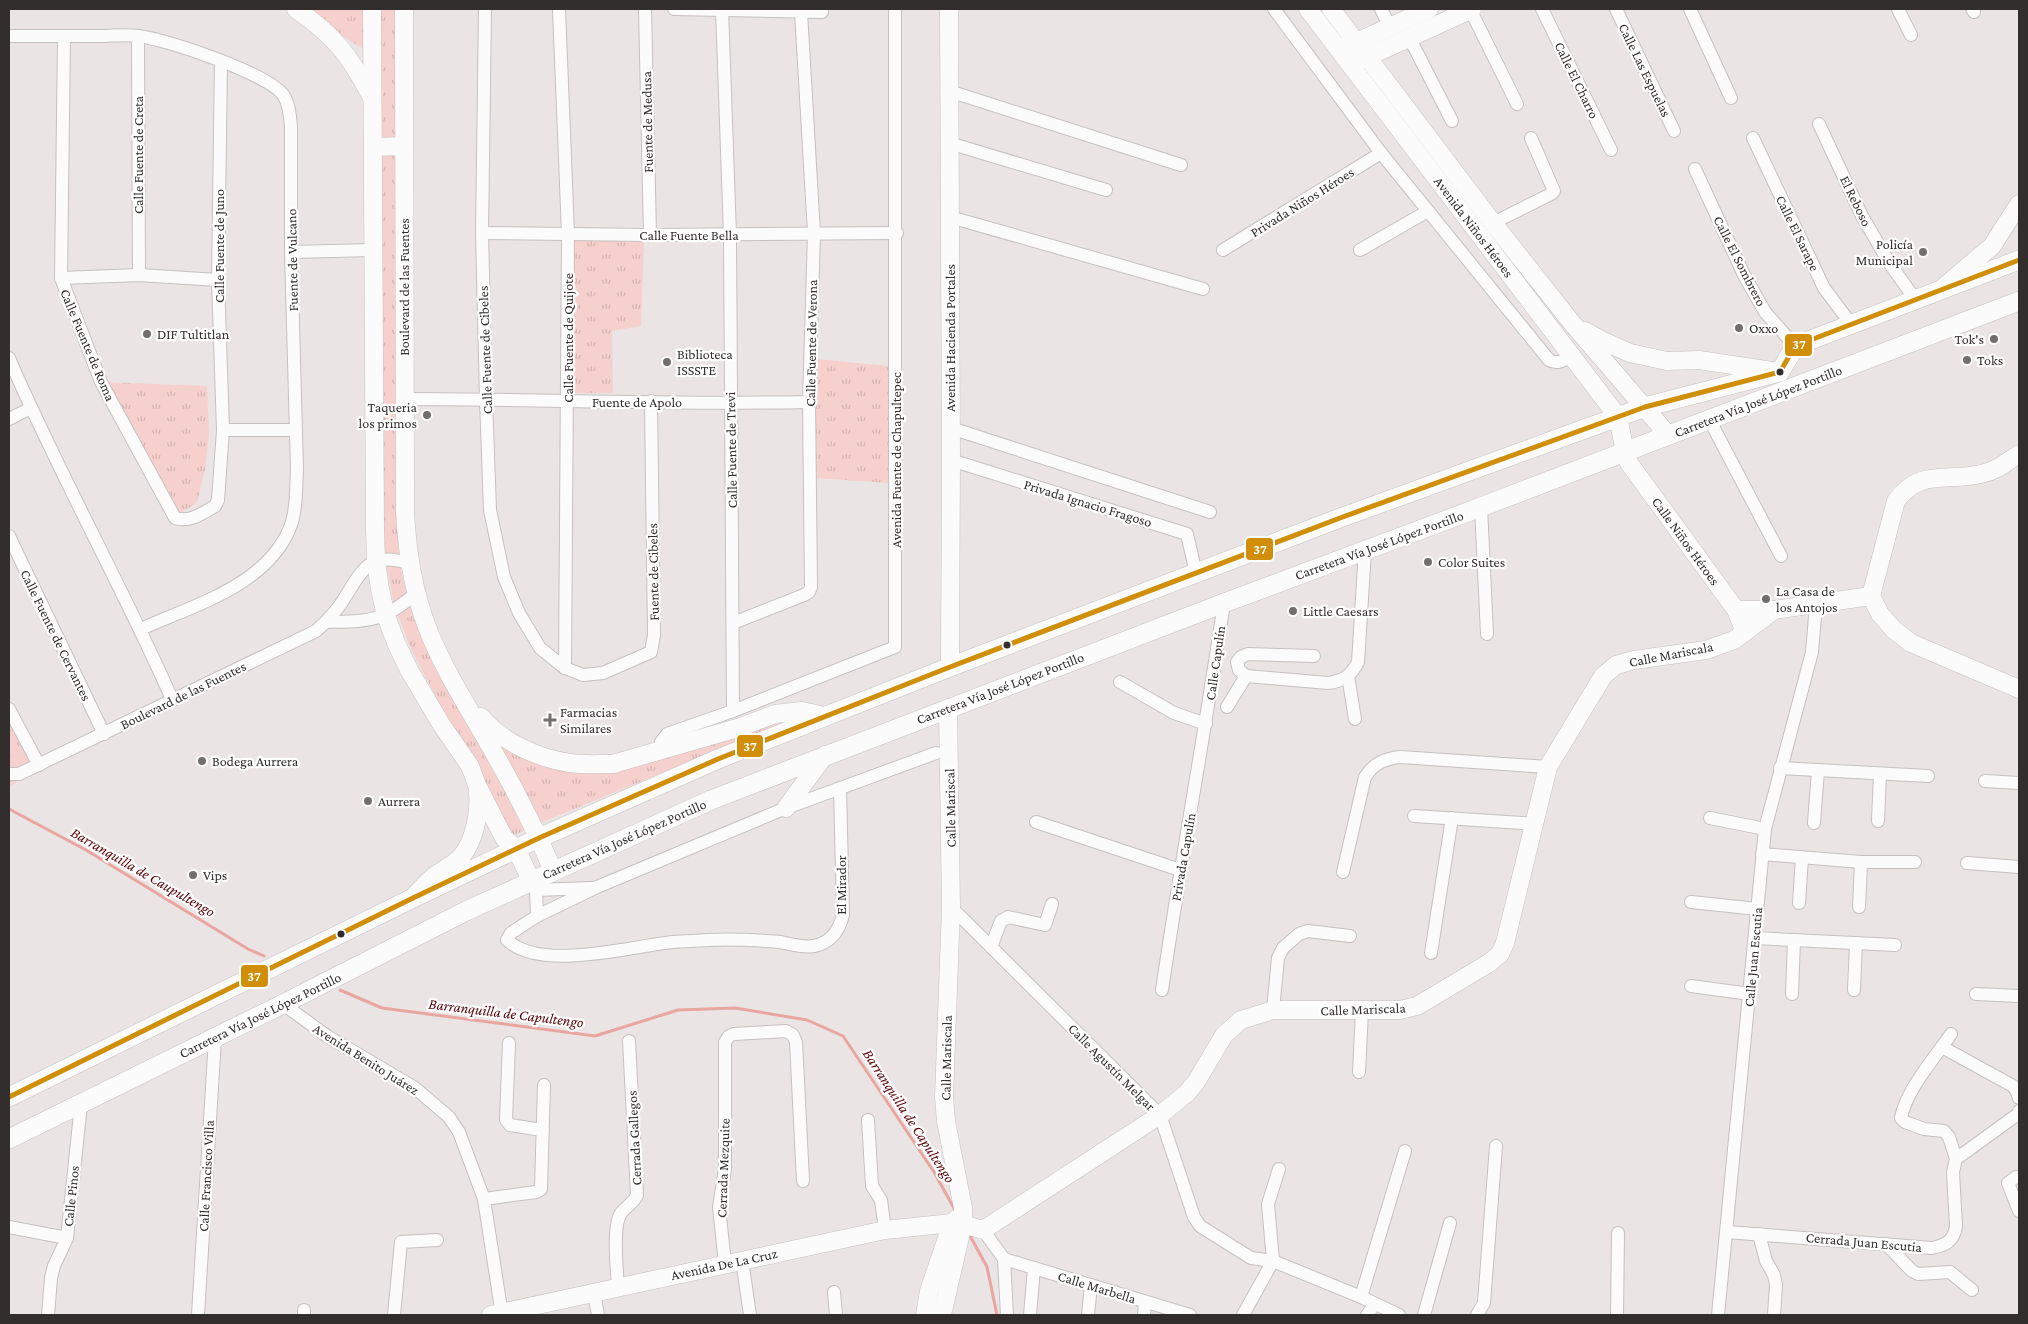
<svg xmlns="http://www.w3.org/2000/svg" width="2028" height="1324" font-family="'Crimson Pro',serif">
	<style>
		.grass { fill: url(#grass-tufts) }
		.lines { fill: none; stroke-linecap: round; stroke-linejoin: round }
		.stream { stroke: #e9a59f; stroke-width: 3 }
		.street-casing { stroke: #c5c1c0; stroke-width: 14 }
		.secondary-casing { stroke: #c5c1c0; stroke-width: 19 }
		.primary-casing { stroke: #c5c1c0; stroke-width: 20 }
		.street { stroke: #fcfbfb; stroke-width: 12 }
		.secondary { stroke: #fcfbfb; stroke-width: 18 }
		.primary { stroke: #fcfbfb; stroke-width: 19 }
		.bus-1-casing { stroke: #fff; stroke-width: 9 }
		.bus-1 { stroke: #d08e09; stroke-width: 5 }
		.poi-dot { fill: #726e6e; stroke: #fff; stroke-width: 2 }
		.bus-dot { fill: #322e2e; stroke: #fff; stroke-width: 2 }
		.labels { text-anchor: middle; stroke-width: 4.5; stroke-linejoin: round; paint-order: stroke }
		.street-label { font-size: 14px; fill: #322e2e; stroke: #fff }
		.poi-label { font-size: 14px; fill: #322e2e; stroke: #fff; text-anchor: start }
		.water-label { font-size: 15px; font-style: italic; fill: #5a0208; stroke: #fff }
		.line-badge { stroke: #fff; stroke-width: 2 }
		.badge-label { font-size: 14px; text-anchor: middle; font-weight: bold; fill: #fff }
	</style>
	<defs>
		<pattern id="grass-tufts" width="24" height="20" patternUnits="userSpaceOnUse" patternTransform="scale(1.25)"><rect width="24" height="20" fill="#f6d0cc"/><path d="M3 7l-1-3M5 7V3M7 7l1-3M15 17l-1-3M17 17v-4M19 17l1-3" fill="none" stroke="#d3b3b0"/></pattern>
	</defs>
	<rect width="100%" height="100%" fill="#eae5e4"/>
	<g class="grass">
		<path d="M300,9H364L365,50Z"/>
		<path d="M379,9H395L396,515L401,568L405,588L414,617L424,641L525,830L510,837L411,649L394,605L383,545Z"/>
		<path d="M573,240L644,242L641,326L612,331L613,393H573Z"/>
		<path d="M815,359L888,366L889,483L816,478Z"/>
		<path d="M103,382L207,386L209,434L205,469L197,503L178,514Z"/>
		<path d="M9,713L37,768L9,787Z"/>
		<path d="M783,723L540,823L494,740L571,765L759,726Z"/>
	</g>
	<g class="lines">
		<g class="stream">
			<path d="M9,809L86,850L248,949L264,956"/>
			<path d="M340,990L382,1008L595,1036L678,1010L735,1008L807,1020L843,1036L934,1172L956,1212"/>
			<path d="M969,1234L987,1267L997,1315"/>
		</g>
		<g class="street-casing">
			<g id="street">
				<path d="M485,9L482,233L486,399L490,510L504,577L519,613L540,648L565,668L583,675L603,673L651,652L654,635L651,401"/>
				<path d="M559,9L568,234L565,668"/>
				<path d="M645,9L650,235"/>
				<path d="M674,9L822,12"/>
				<path d="M722,9L730,235L733,711"/>
				<path d="M1274,9L1381,153L1549,360C1557,365 1564,360 1572,357"/>
				<path d="M1381,9L1390,27"/>
				<path d="M1470,9L1517,104"/>
				<path d="M1542,9L1611,150"/>
				<path d="M1616,9L1674,131"/>
				<path d="M1690,9L1731,98"/>
				<path d="M1898,9L1911,35"/>
				<path d="M1972,9L1974,12"/>
				<path d="M9,36C39,36 70,36 100,36C112,36 126,34 138,36C166,39 270,74 284,96C289,104 290,116 291,126V252L297,469C296,487 297,505 292,522C272,584 194,605 141,629"/>
				<path d="M64,36L61,278L101,382L175,518C189,523 203,513 215,506L218,500L223,430L218,280L221,62"/>
				<path d="M138,36L139,275"/>
				<path d="M1409,37L1452,121"/>
				<path d="M949,91L1181,165"/>
				<path d="M1819,124L1862,216L1890,264L1915,299"/>
				<path d="M1753,138L1824,288L1851,324"/>
				<path d="M949,143L1106,190"/>
				<path d="M1695,169L1744,275L1765,312L1795,346"/>
				<path d="M950,217L1203,289"/>
				<path d="M1493,223L1551,194L1554,191L1531,138"/>
				<path d="M482,233L650,235L897,233"/>
				<path d="M1223,250L1381,153"/>
				<path d="M1360,250L1428,211"/>
				<path d="M291,252L373,250"/>
				<path d="M61,278L139,275L218,280"/>
				<path d="M9,358C59,474 121,584 172,699"/>
				<path d="M405,399C539,399 674,405 809,402"/>
				<path d="M9,419L31,408"/>
				<path d="M1709,419L1781,556"/>
				<path d="M951,428L1210,512"/>
				<path d="M223,430H296"/>
				<path d="M951,460L1187,534L1196,573"/>
				<path d="M1481,507L1487,634"/>
				<path d="M9,536L104,734"/>
				<path d="M326,622C369,621 382,623 416,593"/>
				<path d="M733,623L804,595L809,592L811,587L809,402L814,233L801,12"/>
				<path d="M1314,656L1248,654L1241,657L1237,662L1239,670L1246,676L1328,683C1343,681 1351,676 1358,662L1365,550"/>
				<path d="M1348,676L1355,719"/>
				<path d="M1120,682L1174,713L1206,724"/>
				<path d="M1227,707L1246,676"/>
				<path d="M9,709L39,765"/>
				<path d="M661,750V742L667,734L733,711L895,647V9"/>
				<path d="M1780,768L1928,776"/>
				<path d="M9,774H19L316,631C326,622 335,613 342,602C361,573 368,549 410,564"/>
				<path d="M1985,781L2019,783"/>
				<path d="M840,788L843,915C839,931 830,943 814,946C802,948 791,944 780,942C756,940 731,939 708,940C696,941 685,941 673,942C631,946 541,972 507,940L511,933L537,916L597,887L786,808L936,753"/>
				<path d="M1414,816L1536,824"/>
				<path d="M1710,818L1765,829"/>
				<path d="M1878,821L1880,774"/>
				<path d="M1036,822L1180,870"/>
				<path d="M1814,823L1818,770"/>
				<path d="M1762,854L1861,862H1915"/>
				<path d="M1967,863L2019,867"/>
				<path d="M1343,872L1365,777C1374,763 1384,759 1400,757L1548,767"/>
				<path d="M532,883L536,890L537,916"/>
				<path d="M536,890L591,888"/>
				<path d="M1691,902L1758,909"/>
				<path d="M1799,903L1802,858"/>
				<path d="M951,907L1160,1115L1194,1217L1200,1226L1251,1258L1273,1261L1361,1297L1399,1315"/>
				<path d="M1859,907L1861,862"/>
				<path d="M1755,938L1895,945"/>
				<path d="M991,947L1001,921L1008,917L1045,925L1052,904"/>
				<path d="M1431,953L1452,818"/>
				<path d="M1691,986L1750,994"/>
				<path d="M1162,990C1181,861 1205,732 1224,603"/>
				<path d="M1854,990L1856,943"/>
				<path d="M1792,994L1794,940"/>
				<path d="M1976,994L2019,996"/>
				<path d="M283,1004L327,1036L415,1088L449,1117L459,1132L484,1199L502,1315"/>
				<path d="M1273,1010L1278,958L1283,948L1299,934L1308,931L1350,936"/>
				<path d="M509,1043L506,1120L510,1125L542,1130"/>
				<path d="M1942,1047L2013,1086L2017,1092L2019,1098"/>
				<path d="M1359,1072L1362,1011"/>
				<path d="M868,1120L872,1186L881,1200L885,1230"/>
				<path d="M1956,1159L2018,1114L2019,1111"/>
				<path d="M2016,1177L2008,1183L2019,1211"/>
				<path d="M484,1199L536,1192L541,1189L544,1085"/>
				<path d="M9,1227L67,1238"/>
				<path d="M983,1230L1004,1259L1007,1315"/>
				<path d="M1727,1232L1932,1248C1946,1245 1954,1241 1956,1226L1953,1172L1956,1159L1949,1137L1944,1131L1924,1129L1905,1122L1901,1118C1906,1090 1934,1059 1951,1034"/>
				<path d="M1759,1234L1766,1261L1774,1275L1776,1285L1774,1315"/>
				<path d="M1886,1244L1912,1271L1918,1274L1950,1272L1972,1290"/>
				<path d="M1004,1259L1190,1315"/>
				<path d="M742,1260L750,1315"/>
				<path d="M1273,1261L1268,1204L1279,1169"/>
				<path d="M725,1264L719,1207L725,1169V1042L729,1036L734,1034L786,1031L793,1035L796,1042L803,1181"/>
				<path d="M618,1287C617,1271 612,1226 621,1213C626,1206 633,1204 637,1195L629,1041"/>
				<path d="M834,1292L836,1315"/>
				<path d="M594,1293L598,1315"/>
				<path d="M1361,1297L1405,1151"/>
				<path d="M48,1315L51,1278L54,1266L67,1238L81,1104"/>
				<path d="M198,1315L215,1038"/>
				<path d="M304,1315V1310"/>
				<path d="M394,1315L401,1242L437,1240"/>
				<path d="M1030,1315L1034,1268"/>
				<path d="M1088,1315L1091,1285"/>
				<path d="M1144,1315L1145,1302"/>
				<path d="M1243,1315L1273,1261"/>
				<path d="M1367,1315L1375,1304"/>
				<path d="M1424,1315L1450,1223"/>
				<path d="M1477,1315L1484,1303L1496,1146"/>
				<path d="M1617,1315L1618,1233"/>
				<path d="M1718,1315L1765,829L1812,652L1816,605"/>
			</g>
		</g>
		<g class="secondary-casing">
			<g id="secondary">
				<path d="M296,9C334,35 350,56 371,96"/>
				<path d="M372,9L375,529L376,561L380,589L386,616L397,645L409,670L441,724L470,766L477,785L504,838L516,849L531,880"/>
				<path d="M404,9L405,512C407,551 413,590 427,627C444,671 470,710 493,751C515,790 536,830 553,871"/>
				<path d="M949,9L951,460L950,667"/>
				<path d="M1308,9L1618,417L1625,452L1629,463L1736,610L1745,632"/>
				<path d="M1331,9L1493,223L1572,323L1668,435"/>
				<path d="M1346,47L1429,9"/>
				<path d="M1356,62L1472,9"/>
				<path d="M373,147L404,146"/>
				<path d="M1945,286L1992,246L2019,204"/>
				<path d="M1585,331L1603,341L1630,353L1667,361L1699,360L1779,372"/>
				<path d="M1871,596L1896,501C1920,468 1946,482 1981,474C1996,471 2007,462 2019,454"/>
				<path d="M1871,596L1880,614L1894,630L1911,643L2019,689"/>
				<path d="M1736,610H1774L1871,596"/>
				<path d="M481,717C502,742 537,758 570,763C584,765 599,764 613,764L741,727L775,714L802,711L824,716"/>
				<path d="M786,808L825,755"/>
				<path d="M414,896C420,890 426,883 433,877C442,870 454,865 461,857C475,840 480,812 478,791"/>
				<path d="M491,1315L885,1230L952,1223L963,1224L983,1230L1160,1115L1187,1093L1196,1082L1224,1035L1241,1020L1273,1010H1400L1417,1006L1489,963L1500,954L1505,943L1548,767L1603,676L1616,665L1634,660L1706,650L1734,640L1774,610"/>
				<path d="M925,1315L929,1291L952,1223L956,1219"/>
				<path d="M942,1315L963,1224V1208L946,1121L944,1097L951,907L948,708"/>
			</g>
		</g>
		<g class="primary-casing">
			<g id="primary">
				<path d="M9,1097L413,898L539,838L718,759L950,667L1340,518L1645,407L1780,372L1795,346L2019,260"/>
				<path d="M9,1139L283,1004L466,911L711,800L1224,603L1481,507L2019,301"/>
			</g>
		</g>
		<use href="#street" class="street"/>
		<use href="#secondary" class="secondary"/>
		<use href="#primary" class="primary"/>
		<g class="bus-1-casing">
			<path id="bus-1" d="M9,1097L413,898L539,838L718,759L950,667L1340,518L1645,407L1780,372L1795,346L2019,260"/>
		</g>
		<use href="#bus-1" class="bus-1"/>
	</g>
	<g class="poi-dot">
		<circle cx="1923" cy="252" r="5"/>
		<circle cx="1739" cy="328" r="5"/>
		<circle cx="147" cy="334" r="5"/>
		<circle cx="1994" cy="339" r="5"/>
		<circle cx="1967" cy="360" r="5"/>
		<circle cx="667" cy="362" r="5"/>
		<circle cx="427" cy="415" r="5"/>
		<circle cx="1428" cy="562" r="5"/>
		<circle cx="1766" cy="599" r="5"/>
		<circle cx="1293" cy="611" r="5"/>
		<path d="M547.5 712.5h5v5h5v5h-5v5h-5v-5h-5v-5h5z"/>
		<circle cx="202" cy="761" r="5"/>
		<circle cx="368" cy="801" r="5"/>
		<circle cx="193" cy="875" r="5"/>
	</g>
	<g class="bus-dot">
		<circle cx="1780" cy="372" r="4.5"/>
		<circle cx="1007" cy="645" r="4.5"/>
		<circle cx="341" cy="934" r="4.5"/>
	</g>
	<g class="labels">
		<g class="street-label">
			<text transform="translate(1645 70) rotate(64)" y="5">Calle Las Espuelas</text>
			<text transform="translate(1577 80) rotate(64)" y="5">Calle El Charro</text>
			<text transform="translate(647 122) rotate(-91)" y="5">Fuente de Medusa</text>
			<text transform="translate(138 155) rotate(-90)" y="5">Calle Fuente de Creta</text>
			<text transform="translate(1856 201) rotate(64)" y="5">El Reboso</text>
			<text transform="translate(1302 202) rotate(-32)" y="5">Privada Niños Héroes</text>
			<text transform="translate(1474 227) rotate(53)" y="5">Avenida Niños Héroes</text>
			<text transform="translate(1798 233) rotate(64)" y="5">Calle El Sarape</text>
			<text x="689" y="240">Calle Fuente Bella</text>
			<text transform="translate(219 246) rotate(-90)" y="5">Calle Fuente de Juno</text>
			<text transform="translate(292 260) rotate(-91)" y="5">Fuente de Vulcano</text>
			<text transform="translate(1740 261) rotate(63)" y="5">Calle El Sombrero</text>
			<text transform="translate(404 287) rotate(-90)" y="5">Boulevard de las Fuentes</text>
			<text transform="translate(568 338) rotate(-90)" y="5">Calle Fuente de Quijote</text>
			<text transform="translate(950 338) rotate(-90)" y="5">Avenida Hacienda Portales</text>
			<text transform="translate(811 343) rotate(-89)" y="5">Calle Fuente de Verona</text>
			<text transform="translate(88 345) rotate(67)" y="5">Calle Fuente de Roma</text>
			<text transform="translate(485 350) rotate(-92)" y="5">Calle Fuente de Cibeles</text>
			<text transform="translate(1758 401) rotate(-21)" y="5">Carretera Vía José López Portillo</text>
			<text x="637" y="407">Fuente de Apolo</text>
			<text transform="translate(731 450) rotate(-91)" y="5">Calle Fuente de Trevi</text>
			<text transform="translate(896 460) rotate(-90)" y="5">Avenida Fuente de Chapultepec</text>
			<text transform="translate(1088 503) rotate(17)" y="5">Privada Ignacio Fragoso</text>
			<text transform="translate(1686 541) rotate(54)" y="5">Calle Niños Héroes</text>
			<text transform="translate(1379 545) rotate(-20)" y="5">Carretera Vía José López Portillo</text>
			<text transform="translate(653 572) rotate(-91)" y="5">Fuente de Cibeles</text>
			<text transform="translate(56 635) rotate(64)" y="5">Calle Fuente de Cervantes</text>
			<text transform="translate(1671 654) rotate(-11)" y="5">Calle Mariscala</text>
			<text transform="translate(1215 663) rotate(-82)" y="5">Calle Capulín</text>
			<text transform="translate(1000 688) rotate(-21)" y="5">Carretera Vía José López Portillo</text>
			<text transform="translate(183 695) rotate(-26)" y="5">Boulevard de las Fuentes</text>
			<text transform="translate(950 808) rotate(-91)" y="5">Calle Mariscal</text>
			<text transform="translate(624 839) rotate(-24)" y="5">Carretera Vía José López Portillo</text>
			<text transform="translate(1183 857) rotate(-80)" y="5">Privada Capulín</text>
			<text transform="translate(841 885) rotate(-90)" y="5">El Mirador</text>
			<text transform="translate(1753 957) rotate(-85)" y="5">Calle Juan Escutia</text>
			<text transform="translate(1363 1009) rotate(-2)" y="5">Calle Mariscala</text>
			<text transform="translate(260 1015) rotate(-26)" y="5">Carretera Vía José López Portillo</text>
			<text transform="translate(946 1058) rotate(-89)" y="5">Calle Mariscala</text>
			<text transform="translate(366 1059) rotate(32)" y="5">Avenida Benito Juárez</text>
			<text transform="translate(1112 1067) rotate(45)" y="5">Calle Agustín Melgar</text>
			<text transform="translate(634 1138) rotate(-93)" y="5">Cerrada Gallegos</text>
			<text transform="translate(723 1168) rotate(-88)" y="5">Cerrada Mezquite</text>
			<text transform="translate(206 1176) rotate(-87)" y="5">Calle Francisco Villa</text>
			<text transform="translate(71 1196) rotate(-84)" y="5">Calle Pinos</text>
			<text transform="translate(1864 1242) rotate(5)" y="5">Cerrada Juan Escutia</text>
			<text transform="translate(724 1264) rotate(-12)" y="5">Avenida De La Cruz</text>
			<text transform="translate(1097 1287) rotate(17)" y="5">Calle Marbella</text>
		</g>
		<g class="poi-label">
			<text x="1913" y="249" text-anchor="end">Policía<tspan x="1913" dy="16">Municipal</tspan></text>
			<text x="1749" y="333">Oxxo</text>
			<text x="157" y="339">DIF Tultitlan</text>
			<text x="1984" y="344" text-anchor="end">Tok's</text>
			<text x="677" y="359">Biblioteca<tspan x="677" dy="16">ISSSTE</tspan></text>
			<text x="1977" y="365">Toks</text>
			<text x="417" y="412" text-anchor="end">Taqueria<tspan x="417" dy="16">los primos</tspan></text>
			<text x="1438" y="567">Color Suites</text>
			<text x="1776" y="596">La Casa de<tspan x="1776" dy="16">los Antojos</tspan></text>
			<text x="1303" y="616">Little Caesars</text>
			<text x="560" y="717">Farmacias<tspan x="560" dy="16">Similares</tspan></text>
			<text x="212" y="766">Bodega Aurrera</text>
			<text x="378" y="806">Aurrera</text>
			<text x="203" y="880">Vips</text>
		</g>
		<g class="water-label">
			<text transform="translate(143 872) rotate(30)" y="5">Barranquilla de Caupultengo</text>
			<text transform="translate(506 1013) rotate(7)" y="5">Barranquilla de Capultengo</text>
			<text transform="translate(909 1116) rotate(57)" y="5">Barranquilla de Capultengo</text>
		</g>
	</g>
	<g class="line-badge">
		<rect x="1784" y="333" width="29" height="24" rx="5" fill="#d08e09"/>
		<rect x="1245" y="537" width="29" height="24" rx="5" fill="#d08e09"/>
		<rect x="736" y="734" width="28" height="24" rx="5" fill="#d08e09"/>
		<rect x="240" y="964" width="29" height="24" rx="5" fill="#d08e09"/>
	</g>
	<g class="badge-label">
		<text x="1799" y="349">37</text>
		<text x="1260" y="554">37</text>
		<text x="750" y="751">37</text>
		<text x="254" y="981">37</text>
	</g>
	<rect width="2028" height="1324" fill="none" stroke="#322e2e" stroke-width="20"/>
</svg>
